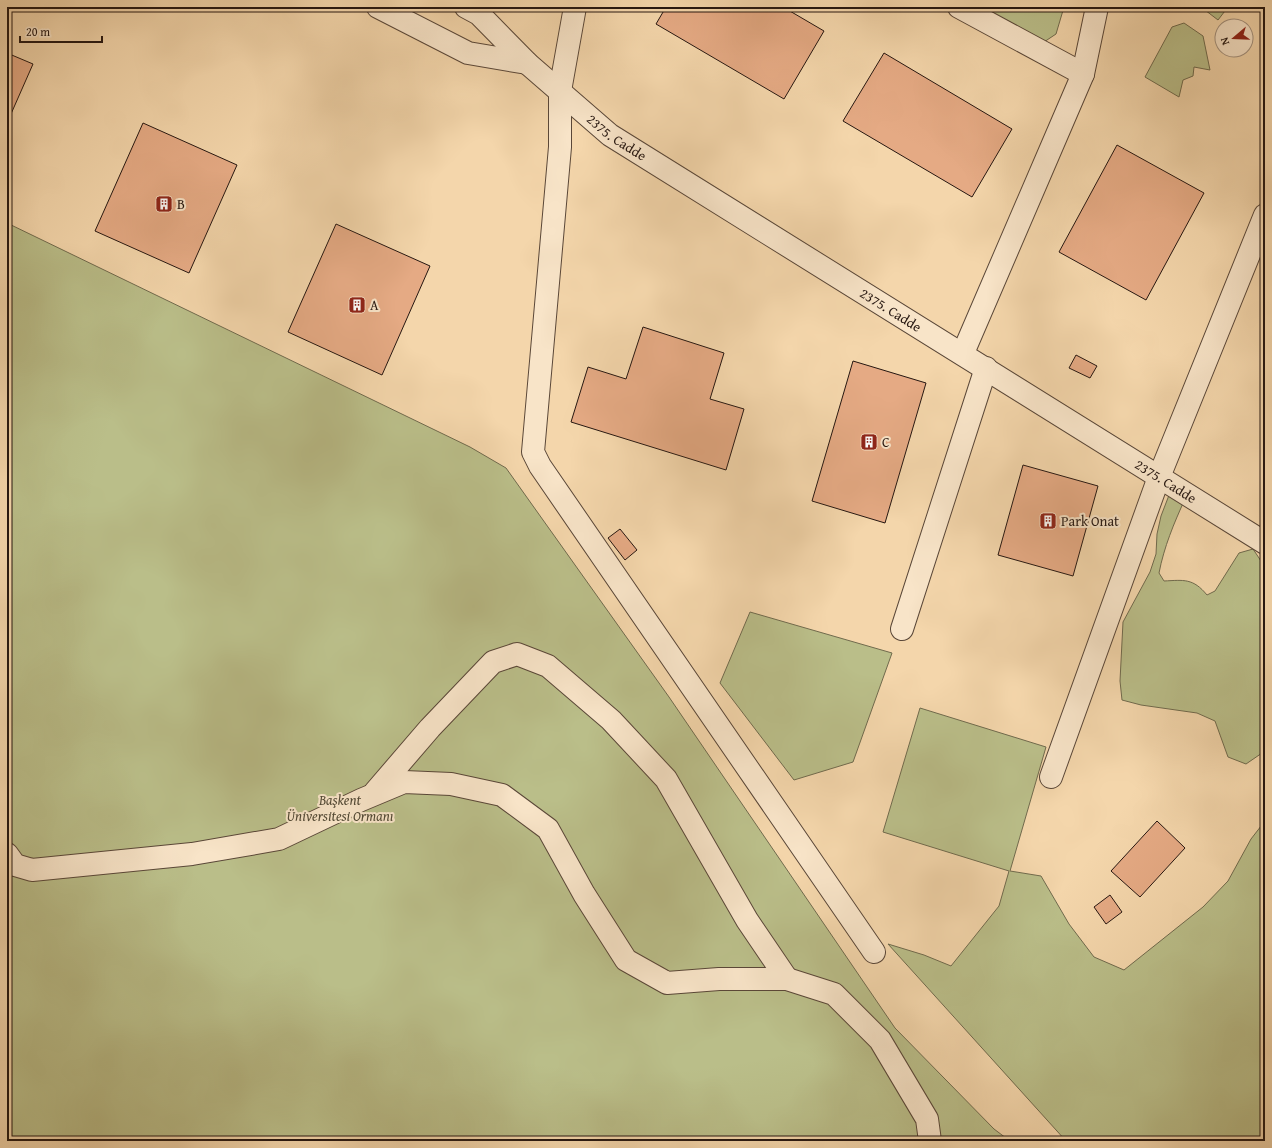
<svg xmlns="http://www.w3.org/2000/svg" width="1272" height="1148" font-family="'Gentium Book Plus',serif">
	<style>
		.green { fill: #babe89; stroke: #706a4d }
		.building { fill: #e5aa84; stroke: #261711 }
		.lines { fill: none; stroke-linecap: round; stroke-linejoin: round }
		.minor-casing { stroke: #5a4738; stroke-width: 24 }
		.minor { stroke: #f8e4c8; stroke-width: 22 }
		.labels { text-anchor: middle; stroke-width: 4; stroke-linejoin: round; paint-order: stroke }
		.street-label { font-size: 14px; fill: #261711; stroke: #f8e4c8 }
		.poi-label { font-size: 14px; fill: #261711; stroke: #f8e4c8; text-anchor: start }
		.park-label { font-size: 14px; font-style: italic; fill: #524935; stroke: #f8e4c8 }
	</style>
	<rect width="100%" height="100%" fill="#f4d6ab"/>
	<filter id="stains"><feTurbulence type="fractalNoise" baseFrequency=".005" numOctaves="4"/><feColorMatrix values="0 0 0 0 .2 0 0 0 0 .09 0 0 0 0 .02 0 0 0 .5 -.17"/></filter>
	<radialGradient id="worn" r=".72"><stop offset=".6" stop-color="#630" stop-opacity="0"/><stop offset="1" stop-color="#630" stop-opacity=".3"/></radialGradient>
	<g class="green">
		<path d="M975,7H1064L1056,34L1041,44Z"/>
		<path d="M1201,7H1228L1218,20Z"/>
		<path d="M1184,23L1203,36L1210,70L1194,67L1193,76L1183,80L1179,97L1145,77L1172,27Z"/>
		<path d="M7,223L470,447L506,468L669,697L895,1028L994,1129L1010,1141H7Z"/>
		<path d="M1171,490L1185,499C1174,523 1164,547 1159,573L1164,581C1184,580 1193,578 1207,595L1215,591L1239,553L1253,549L1265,567V751L1246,764L1228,757L1215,721L1197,713L1141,705L1122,700L1120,681L1123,622L1150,572L1156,554L1157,534L1161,516Z"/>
		<path d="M750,612L892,653L853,762L794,780L720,683Z"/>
		<path d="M920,708L1046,747L1010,871L1041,876L1069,924L1094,957L1124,970L1203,907L1228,881L1251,839L1265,821V1141H1066L888,944L924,955L951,966L999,906L1009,871L883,832Z"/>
	</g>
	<g class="building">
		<path d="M666,7H783L824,31L784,99L656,24Z"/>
		<path d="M7,53L33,64L7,123Z"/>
		<path d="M884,53L1012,129L972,197L843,121Z"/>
		<path d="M143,123L237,165L189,273L95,231Z"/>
		<path d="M1117,145L1204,193L1146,300L1059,252Z"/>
		<path d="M336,224L430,266L382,375L288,332Z"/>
		<path d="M643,327L724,353L710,399L744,409L726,470L571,422L588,367L626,379Z"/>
		<path d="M1076,355L1097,366L1090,378L1069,368Z"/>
		<path d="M853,361L926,383L885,523L812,501Z"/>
		<path d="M1023,465L1098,486L1073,576L998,555Z"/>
		<path d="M620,529L637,550L625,560L608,538Z"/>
		<path d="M1157,821L1185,848L1140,897L1111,871Z"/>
		<path d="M1110,895L1122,912L1106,924L1094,907Z"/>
	</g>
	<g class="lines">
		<g class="minor-casing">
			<g id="minor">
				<path d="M378,7L468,53L527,63"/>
				<path id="s1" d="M466,7L479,14L527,63L610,135L1265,543"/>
				<path d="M575,7L560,91V147L533,452L540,466L874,952"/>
				<path d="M959,7L1083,74"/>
				<path d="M963,353L1083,74L1097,7"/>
				<path d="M902,629L986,368"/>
				<path d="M1051,777L1159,477L1265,215"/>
				<path d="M375,792L430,728L493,662L517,654L548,666L611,720L666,779L747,920L787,979"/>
				<path d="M7,854L15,865L32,870L192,854L279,839L361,800L404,782L451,784L502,795L548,829L584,894L626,960L667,983L719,979H787L834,994L880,1040L927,1119L930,1141"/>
			</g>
		</g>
		<use href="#minor" class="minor"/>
	</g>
	<defs>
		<g id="building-square" transform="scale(0.9)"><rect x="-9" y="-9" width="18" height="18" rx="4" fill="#8f2418" stroke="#f8e4c8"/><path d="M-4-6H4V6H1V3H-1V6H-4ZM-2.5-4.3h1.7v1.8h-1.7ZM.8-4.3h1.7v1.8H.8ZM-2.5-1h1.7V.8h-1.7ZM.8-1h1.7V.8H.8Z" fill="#fff"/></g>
	</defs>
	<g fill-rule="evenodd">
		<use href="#building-square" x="164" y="204"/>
		<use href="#building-square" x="357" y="305"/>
		<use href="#building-square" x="869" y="442"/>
		<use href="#building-square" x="1048" y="521"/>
	</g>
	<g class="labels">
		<g class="street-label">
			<text dy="5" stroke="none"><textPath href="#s1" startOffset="200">2375. Cadde</textPath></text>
			<text dy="5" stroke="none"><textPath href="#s1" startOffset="524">2375. Cadde</textPath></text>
			<text dy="5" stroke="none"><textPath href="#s1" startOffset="848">2375. Cadde</textPath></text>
		</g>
		<g class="poi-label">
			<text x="177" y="209">B</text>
			<text x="370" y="310">A</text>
			<text x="882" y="447">C</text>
			<text x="1061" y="526">Park Onat</text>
		</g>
		<g class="park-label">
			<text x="340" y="805">Başkent<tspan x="340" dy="16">Üniversitesi Ormanı</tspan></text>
		</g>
	</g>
	<rect width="1272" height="1148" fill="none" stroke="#f4d6ab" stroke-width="24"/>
	<rect x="8" y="8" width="1256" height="1132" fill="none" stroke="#261711" stroke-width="2"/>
	<rect x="12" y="12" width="1248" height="1124" fill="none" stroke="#261711"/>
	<g transform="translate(1234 38) rotate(251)"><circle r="19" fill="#f8e4c8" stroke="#a4927f"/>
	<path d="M0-3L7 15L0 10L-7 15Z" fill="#8f2418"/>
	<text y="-6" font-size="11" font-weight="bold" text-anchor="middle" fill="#261711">N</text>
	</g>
	<path d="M20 36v6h82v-6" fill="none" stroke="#261711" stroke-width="2"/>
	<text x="26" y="36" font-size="12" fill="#261711" stroke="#f8e4c8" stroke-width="3" paint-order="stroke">20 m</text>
	<rect width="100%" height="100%" filter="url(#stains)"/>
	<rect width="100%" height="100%" fill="url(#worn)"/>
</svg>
